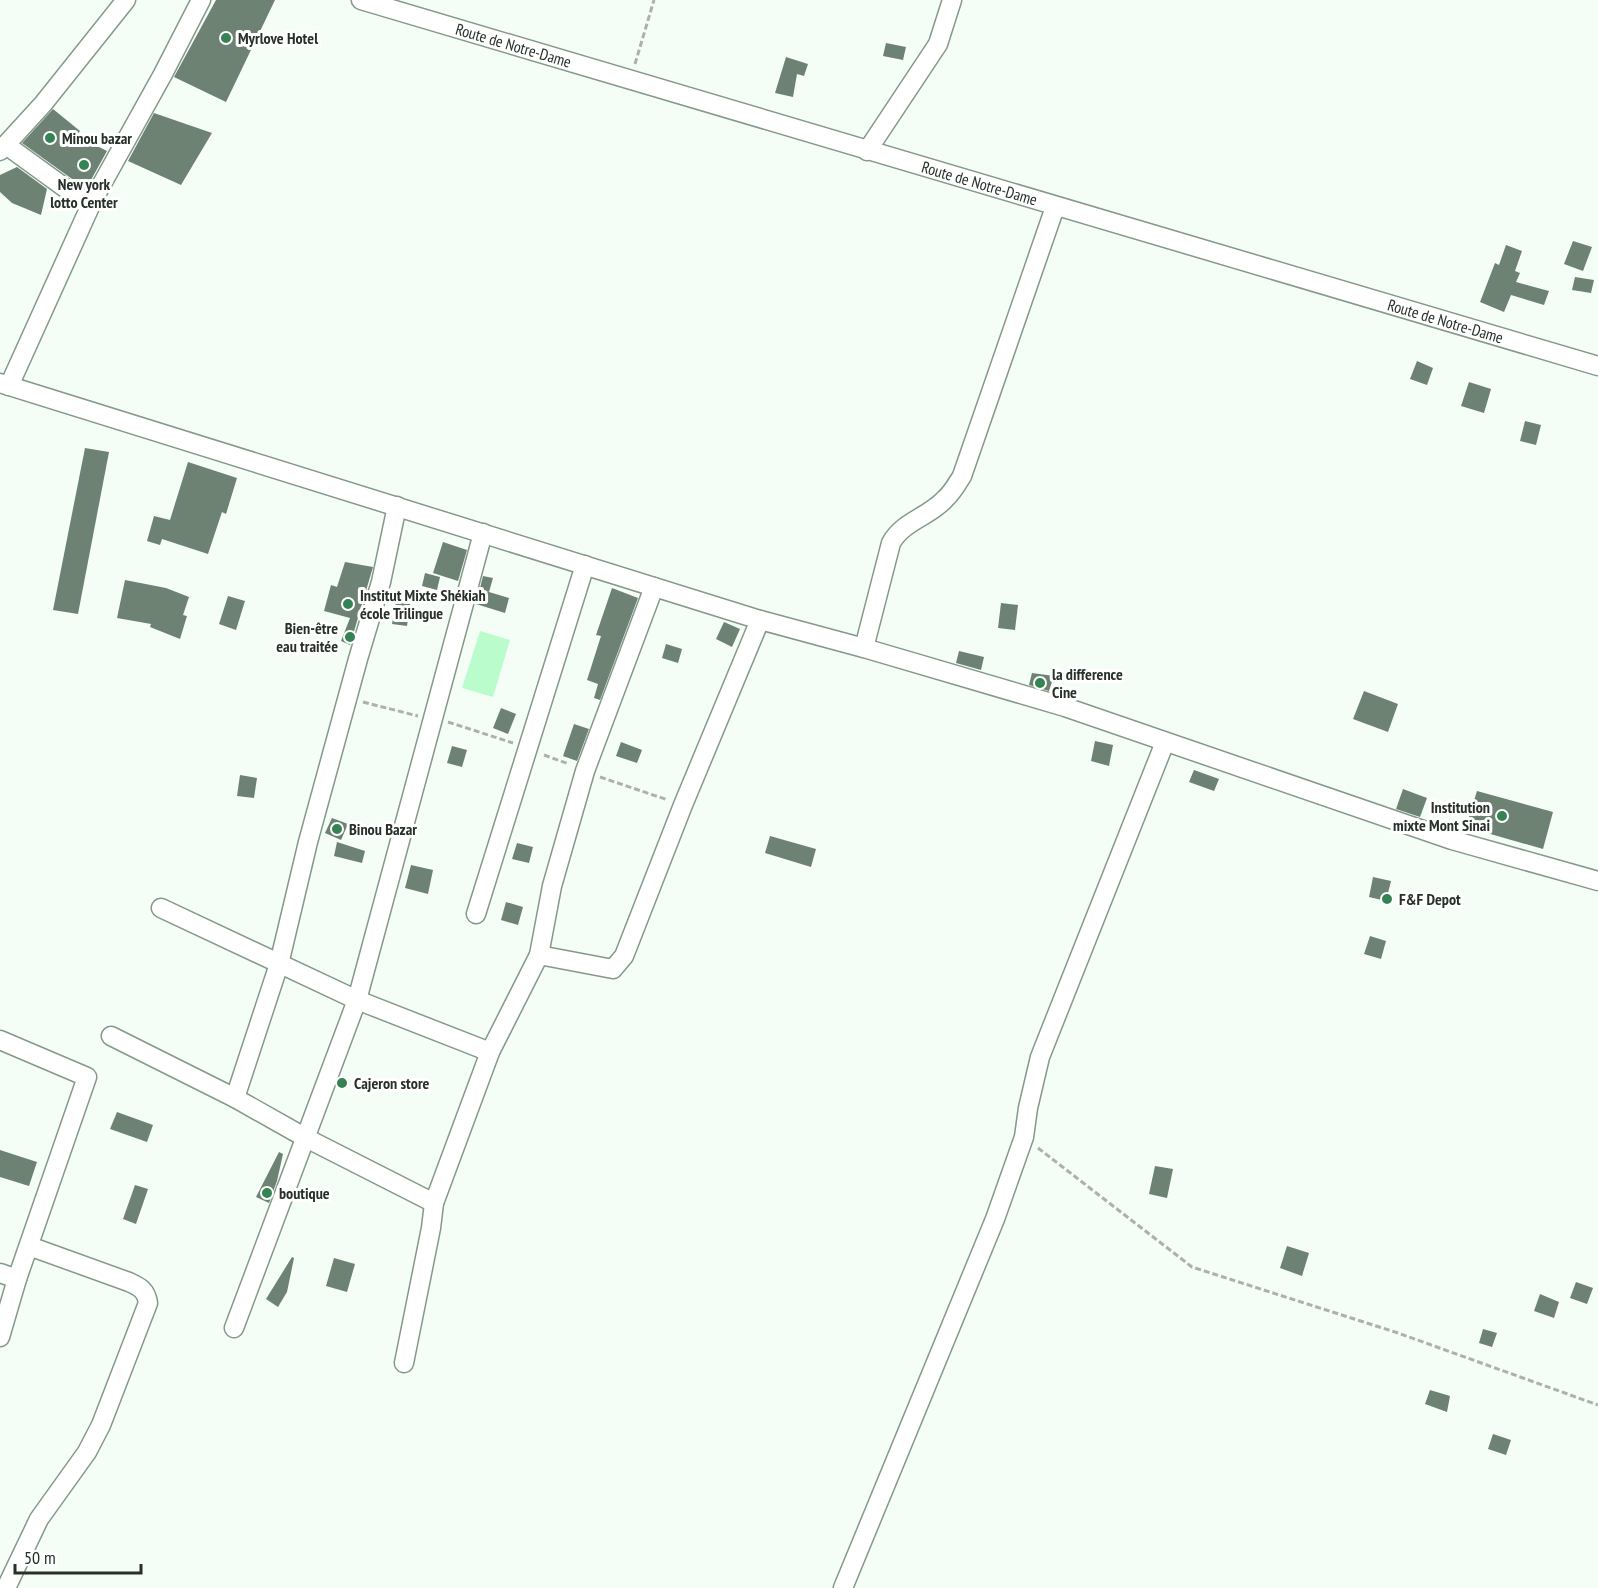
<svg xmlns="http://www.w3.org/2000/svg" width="1598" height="1588" font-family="'PT Sans Narrow',sans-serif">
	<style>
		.green { fill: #bafccc }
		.building { fill: #6d8272 }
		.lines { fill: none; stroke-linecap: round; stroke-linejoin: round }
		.minor-casing { stroke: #849989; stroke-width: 21 }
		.path { stroke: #a9b3ac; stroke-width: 3; stroke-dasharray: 6 3; stroke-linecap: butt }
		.minor { stroke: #fff; stroke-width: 18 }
		.poi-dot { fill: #358252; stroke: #fff; stroke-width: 2 }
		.labels { text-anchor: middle; stroke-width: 6; stroke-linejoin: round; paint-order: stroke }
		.poi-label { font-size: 16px; font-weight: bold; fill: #273029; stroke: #fff; text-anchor: start }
		.street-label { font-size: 16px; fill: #273029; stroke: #fff }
	</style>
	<rect width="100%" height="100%" fill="#f4fef7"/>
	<path class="green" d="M480,631L510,640L493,697L462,688Z"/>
	<g class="building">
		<path d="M216,0H275L226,102L174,77Z"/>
		<path d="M886,43L906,47L903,60L883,56Z"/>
		<path d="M786,57L808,64L804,76L797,74L793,97L775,93Z"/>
		<path d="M53,109L80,131L77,136L107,151L86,189L22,143Z"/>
		<path d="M154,113L212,133L181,185L128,161Z"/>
		<path d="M17,167L47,189L41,215L12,203L0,192V175Z"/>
		<path d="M1573,241L1592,247L1583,271L1564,264Z"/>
		<path d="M1506,245L1522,251L1515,271L1520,273L1516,282L1549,291L1544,305L1511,295L1504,312L1480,302L1495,263L1499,265Z"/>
		<path d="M1575,277L1594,280L1591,293L1572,290Z"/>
		<path d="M1417,361L1433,368L1427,385L1410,379Z"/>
		<path d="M1469,382L1491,389L1484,413L1461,406Z"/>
		<path d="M1525,421L1541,425L1536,445L1520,441Z"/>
		<path d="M85,448L109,452L78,614L53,610Z"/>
		<path d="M188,462L237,478L226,514L222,512L208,554L162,539L160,545L147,541L154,516L170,520Z"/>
		<path d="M443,542L467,550L458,581L433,573Z"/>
		<path d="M345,562L373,567L350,645L341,641L350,618L324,611L331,585L337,587Z"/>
		<path d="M425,573L440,577L437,590L422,586Z"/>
		<path d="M483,576L493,578L489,592L480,588Z"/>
		<path d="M125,580L166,588L189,597L183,615L187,616L180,639L150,627L151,624L117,618Z"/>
		<path d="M612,588L638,598L600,700L594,698L598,684L587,680L601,636L596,635Z"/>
		<path d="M479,589L509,598L505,613L476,604Z"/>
		<path d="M228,596L245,601L236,630L219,624Z"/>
		<path d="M396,602L410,604L407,626L392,624Z"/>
		<path d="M1001,603L1018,605L1015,630L998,628Z"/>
		<path d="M724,622L740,629L732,647L716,639Z"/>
		<path d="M666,644L682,649L678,663L662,658Z"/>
		<path d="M959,651L984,657L981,670L956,663Z"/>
		<path d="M1032,673L1054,676L1049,691L1029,685Z"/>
		<path d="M1364,691L1398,704L1388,732L1353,719Z"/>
		<path d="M501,708L516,714L508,734L493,728Z"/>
		<path d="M574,724L589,729L577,761L563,756Z"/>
		<path d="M1095,741L1113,745L1109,766L1091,761Z"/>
		<path d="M621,742L642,750L637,763L616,756Z"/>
		<path d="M452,746L467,750L462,767L447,763Z"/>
		<path d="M1194,770L1219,779L1214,791L1189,782Z"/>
		<path d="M240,775L257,778L254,798L237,796Z"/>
		<path d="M1403,789L1427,798L1420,817L1396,809Z"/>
		<path d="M1477,791L1553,812L1543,849L1466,827Z"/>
		<path d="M332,818L348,824L341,840L325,833Z"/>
		<path d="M770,836L816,849L811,867L765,853Z"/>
		<path d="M337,842L365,851L362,863L334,856Z"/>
		<path d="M517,843L533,847L529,863L512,859Z"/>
		<path d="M411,865L433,870L428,894L405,888Z"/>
		<path d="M1373,877L1391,881L1386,901L1369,897Z"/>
		<path d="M506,902L523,907L518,925L501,920Z"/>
		<path d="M1370,936L1386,941L1381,959L1364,954Z"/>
		<path d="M117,1112L153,1125L147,1142L110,1129Z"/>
		<path d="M0,1150L37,1162L29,1186L0,1177Z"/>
		<path d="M279,1152L283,1154L277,1181L269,1203L256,1197Z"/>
		<path d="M1155,1166L1173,1169L1167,1198L1149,1194Z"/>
		<path d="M135,1185L148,1189L136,1224L123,1219Z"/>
		<path d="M1287,1246L1309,1253L1302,1276L1280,1268Z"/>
		<path d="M292,1257L294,1258L287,1292L278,1307L266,1299Z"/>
		<path d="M334,1258L355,1264L347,1292L326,1286Z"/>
		<path d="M1576,1282L1593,1288L1587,1304L1570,1298Z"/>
		<path d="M1540,1294L1559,1302L1554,1318L1534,1311Z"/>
		<path d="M1483,1329L1497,1333L1492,1347L1479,1343Z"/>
		<path d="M1430,1390L1450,1396L1447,1412L1425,1404Z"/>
		<path d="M1493,1434L1511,1440L1506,1455L1488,1449Z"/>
	</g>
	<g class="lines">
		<g class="minor-casing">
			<g id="minor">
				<path id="s1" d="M361,0L1598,366"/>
				<path d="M6,145L90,206"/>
				<path d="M0,151L43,104L126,0"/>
				<path d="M867,151L938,44L952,0"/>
				<path d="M0,383L760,620L864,648L1065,707L1452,840L1598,881"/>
				<path d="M9,386L93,200L163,74L201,0"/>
				<path d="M864,648L891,543C903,521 929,517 945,499C952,493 957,484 962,476L1055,207"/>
				<path d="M161,908L357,1000L490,1052"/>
				<path d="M476,914L585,565"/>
				<path d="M539,955L552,886L585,771L654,587"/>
				<path d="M111,1036L235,1098L279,964L308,842L358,659L381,582L397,506"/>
				<path d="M0,1040L87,1077L17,1279L0,1273"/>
				<path d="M235,1098L306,1138L434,1203"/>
				<path d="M234,1328L357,1000L483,533"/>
				<path d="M0,1337L17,1279"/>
				<path d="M404,1363L431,1228L434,1203L490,1052L539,955L613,969L624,956L683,805L760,620"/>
				<path d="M6,1588L39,1519L87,1452L101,1425L148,1303C146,1290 140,1287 129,1282L29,1246"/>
				<path d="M843,1588L995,1219L1024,1137L1028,1108L1040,1057L1165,742"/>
			</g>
		</g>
		<g class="path">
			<path d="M635,64L654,0"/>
			<path d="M363,702L418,716"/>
			<path d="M448,722L513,743"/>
			<path d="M544,755L569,764"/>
			<path d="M600,777L668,800"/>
			<path d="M1038,1148L1192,1267L1398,1333L1598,1405"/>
		</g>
		<use href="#minor" class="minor"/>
	</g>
	<g class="poi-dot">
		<circle cx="226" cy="38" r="6"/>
		<circle cx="50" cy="138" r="6"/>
		<circle cx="84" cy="165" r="6"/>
		<circle cx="348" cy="604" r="6"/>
		<circle cx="350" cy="637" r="6"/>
		<circle cx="1040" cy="683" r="6"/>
		<circle cx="1502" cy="816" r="6"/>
		<circle cx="337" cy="829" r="6"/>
		<circle cx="1387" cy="899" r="6"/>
		<circle cx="342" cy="1083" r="6"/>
		<circle cx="267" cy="1193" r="6"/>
	</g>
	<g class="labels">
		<g class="poi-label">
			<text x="238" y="44">Myrlove Hotel</text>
			<text x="62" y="144">Minou bazar</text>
			<text x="84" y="190" text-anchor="middle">New york<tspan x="84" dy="18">lotto Center</tspan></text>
			<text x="360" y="601">Institut Mixte Shékiah<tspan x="360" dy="18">école Trilingue</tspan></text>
			<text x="338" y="634" text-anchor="end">Bien-être<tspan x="338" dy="18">eau traitée</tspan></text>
			<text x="1052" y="680">la difference<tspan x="1052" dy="18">Cine</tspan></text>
			<text x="1490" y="813" text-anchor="end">Institution<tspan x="1490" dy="18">mixte Mont Sinai</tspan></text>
			<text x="349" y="835">Binou Bazar</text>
			<text x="1399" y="905">F&amp;F Depot</text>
			<text x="354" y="1089">Cajeron store</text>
			<text x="279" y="1199">boutique</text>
		</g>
		<g class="street-label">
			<text dy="6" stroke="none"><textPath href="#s1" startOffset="159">Route de Notre-Dame</textPath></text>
			<text dy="6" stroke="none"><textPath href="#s1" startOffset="645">Route de Notre-Dame</textPath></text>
			<text dy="6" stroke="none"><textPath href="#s1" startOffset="1131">Route de Notre-Dame</textPath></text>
		</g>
	</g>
	<path d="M15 1564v9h126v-9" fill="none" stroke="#273029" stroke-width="3"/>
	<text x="24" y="1564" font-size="18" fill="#273029" stroke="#ffffff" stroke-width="4.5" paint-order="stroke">50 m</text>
</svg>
